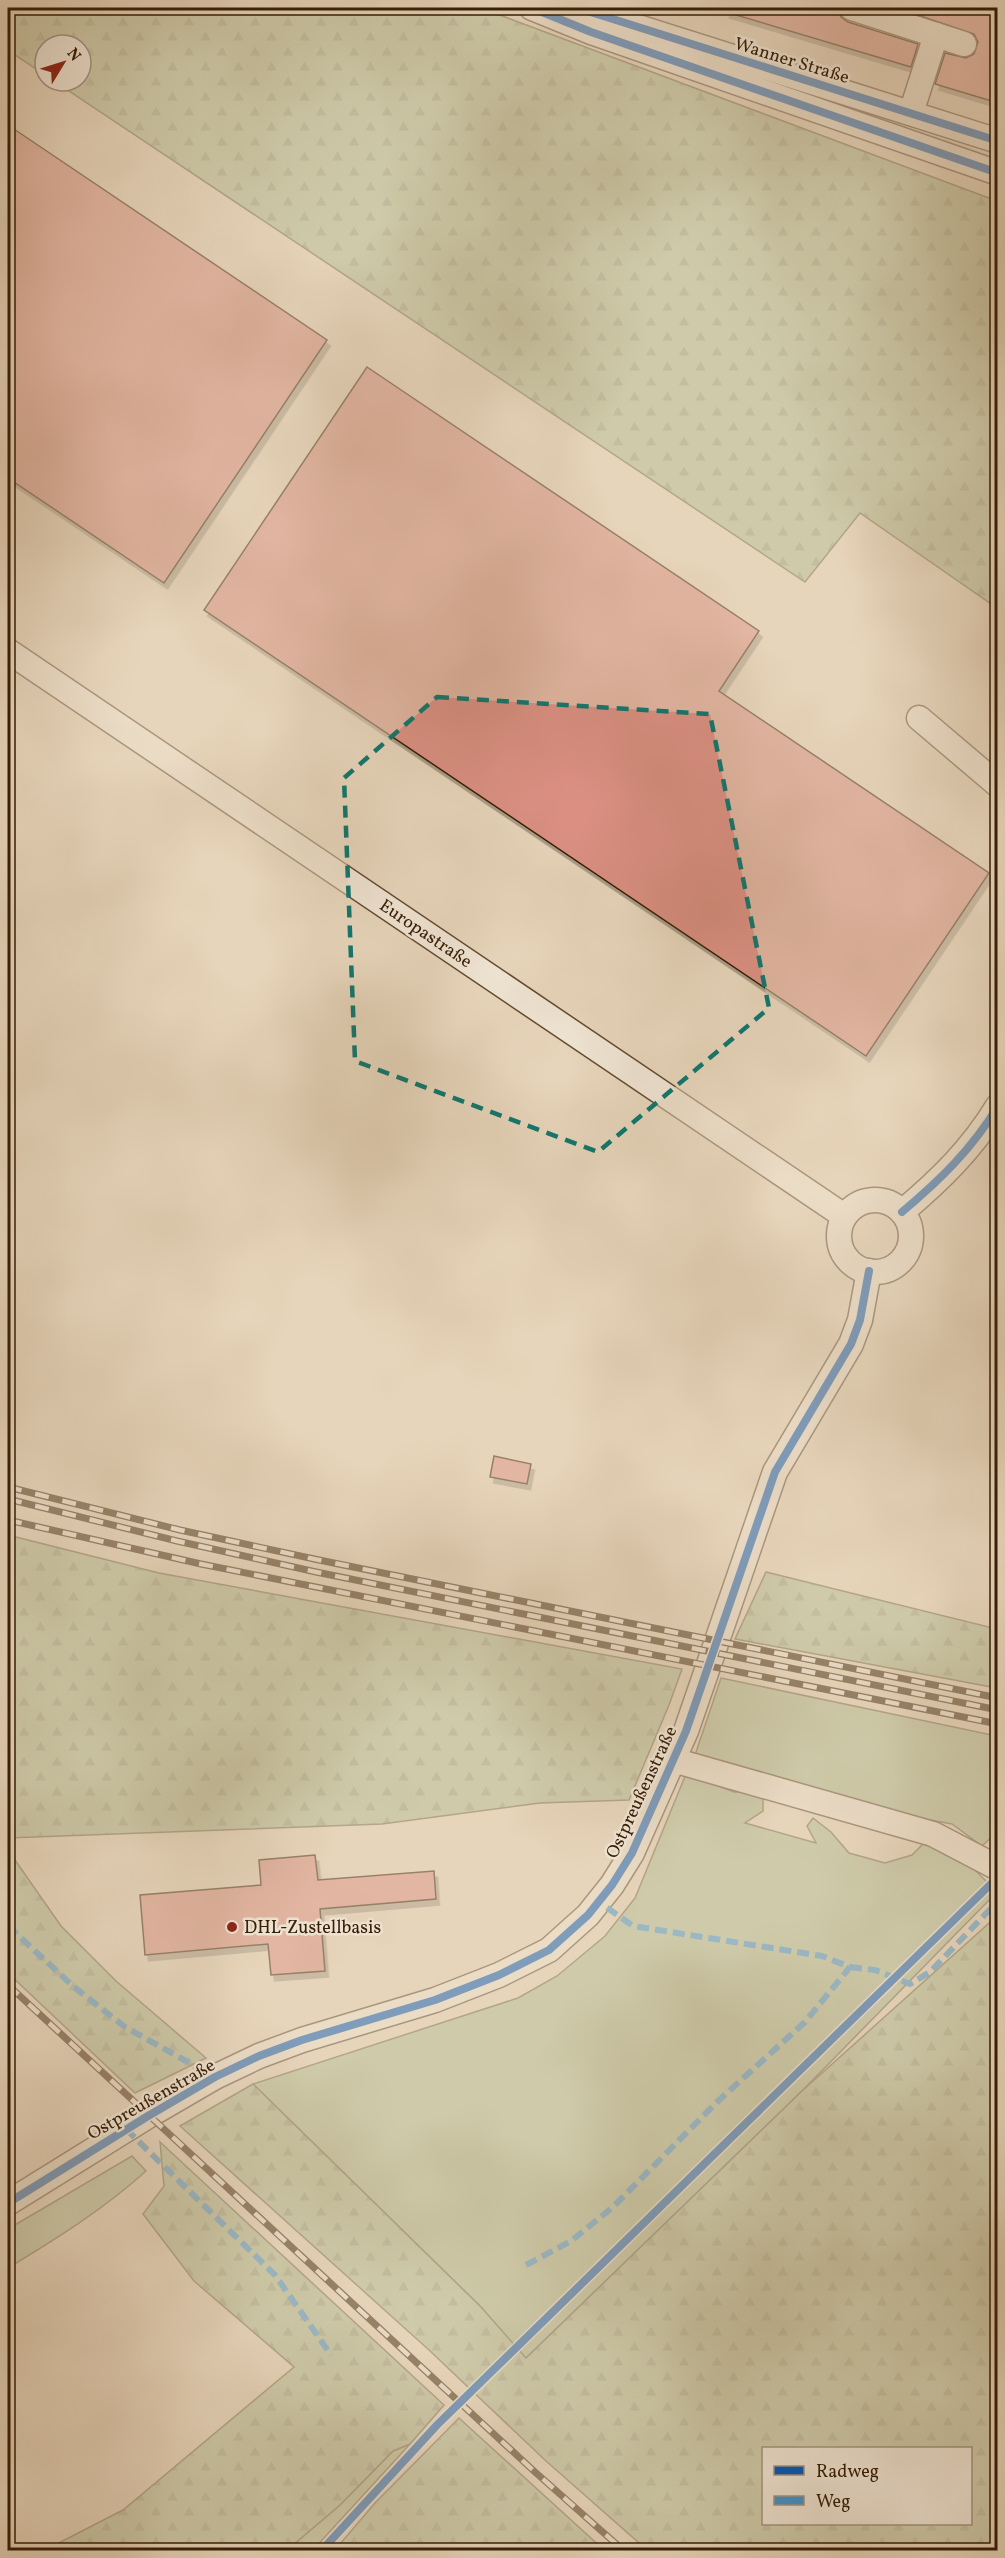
<svg xmlns="http://www.w3.org/2000/svg" width="1005" height="2558" font-family="Vollkorn,serif">
	<style>
		.green { fill: #b1be94; stroke: #736e4c; stroke-width: 1.5 }
		.forest { fill: url(#forest-firs); stroke: #736e4c; stroke-width: 1.5; fill-rule: evenodd }
		.building { fill: #db9083; stroke: #351d04; stroke-width: 1.5; filter: url(#shadow) }
		.lines { fill: none; stroke-linecap: round; stroke-linejoin: round }
		.minor-casing { stroke: #624b32; stroke-width: 27 }
		.minor { stroke: #efe4d3; stroke-width: 24 }
		.rail-casing { stroke: #351d04; stroke-width: 7 }
		.rail { stroke: #efe4d3; stroke-width: 4.5; stroke-dasharray: 14; stroke-linecap: butt }
		.quiet { stroke: #3e94d1; stroke-width: 6; stroke-dasharray: 12 6; stroke-linecap: butt }
		.cycleway-casing { stroke: #efe4d3; stroke-width: 11 }
		.cycleway { stroke: #0057b8; stroke-width: 8 }
		.marked { fill: none; stroke: #0f766e; stroke-width: 4.5; stroke-dasharray: 12 8; stroke-linejoin: round }
		.poi-dot { fill: #8f2418; stroke: #efe4d3; stroke-width: 2 }
		.labels { text-anchor: middle; stroke-width: 5; stroke-linejoin: round; paint-order: stroke }
		.street-label { font-size: 18px; fill: #351d04; stroke: #efe4d3 }
		.poi-label { font-size: 18px; fill: #351d04; stroke: #efe4d3; text-anchor: start }
	</style>
	<defs>
		<pattern id="forest-firs" width="22" height="20" patternUnits="userSpaceOnUse" patternTransform="scale(1.5)"><rect width="22" height="20" fill="#b1be94"/><path d="M5 1l3.5 6h-7zM16 11l3.5 6h-7z" fill="#99a37e"/></pattern>
		<filter id="shadow"><feDropShadow dx="3.5" dy="6" stdDeviation="0" flood-color="#0004"/></filter>
	</defs>
	<rect width="100%" height="100%" fill="#e7d5bb"/>
	<filter id="stains"><feTurbulence type="fractalNoise" baseFrequency=".00333" numOctaves="4"/><feColorMatrix values="0 0 0 0 .2 0 0 0 0 .09 0 0 0 0 .02 0 0 0 .5 -.17"/></filter>
	<radialGradient id="worn" r=".72"><stop offset=".6" stop-color="#630" stop-opacity="0"/><stop offset="1" stop-color="#630" stop-opacity=".3"/></radialGradient>
	<g class="green">
		<path d="M721,1678L997,1736V1832L982,1846L952,1824L881,1811L786,1779L695,1755Z"/>
		<path d="M686,1774L734,1792L763,1791V1811L745,1823L816,1843L807,1826L813,1818L831,1832L849,1853L885,1863L912,1855L927,1840L972,1867L997,1892L802,2091L525,2359L481,2307L253,2084L518,1998L557,1976L605,1936L635,1898Z"/>
		<path d="M132,2156L146,2171C104,2209 56,2239 8,2268V2229Z"/>
		<path d="M410,2444L313,2550H287L340,2505L393,2451Z"/>
	</g>
	<g class="forest">
		<path d="M8,8H481L997,201V608L860,513L805,582L54,81H81V45H45V75L8,50Z"/>
		<path d="M8,1535L159,1573L682,1669L669,1705L629,1800L540,1803L382,1824L8,1838Z"/>
		<path d="M766,1572L997,1629V1688L735,1639Z"/>
		<path d="M8,1850L61,1926L116,1981L206,2058L135,2093L8,1973Z"/>
		<path d="M997,1916V2550H647L546,2461L429,2350L180,2126L253,2084L481,2307L526,2358L802,2091ZM970,2448V2524H764V2448Z"/>
		<path d="M160,2142L444,2405L410,2444L393,2451L340,2505L287,2550H45L123,2510L294,2367L194,2281L143,2214L164,2186Z"/>
		<path d="M459,2418L604,2550H335L375,2503Z"/>
	</g>
	<g class="building">
		<path d="M727,8H838L841,17L848,22L918,44L911,67L726,12Z"/>
		<path d="M897,8H998V52L992,69L998,71V103L935,84L945,53L966,58L974,54L978,42L974,34Z"/>
		<path d="M8,125L327,340L164,583L8,478Z"/>
		<path d="M367,367L759,631L719,691L989,873L866,1056L204,610Z"/>
		<path d="M494,1456L531,1464L527,1484L490,1477Z"/>
		<path d="M315,1855L318,1880L434,1871L436,1899L320,1909L325,1971L271,1975L268,1944L145,1955L140,1895L261,1885L259,1860Z"/>
	</g>
	<g class="lines">
		<g class="minor-casing">
			<g id="minor">
				<path d="M532,8L591,32L998,173"/>
				<path d="M578,8L998,141"/>
				<path d="M852,8L936,35L911,113"/>
				<path d="M936,35L964,44"/>
				<path d="M8,651L844,1216"/>
				<path d="M919,718L998,785"/>
				<circle cx="875" cy="1236" r="36"/>
				<path d="M902,1212C940,1180 972,1149 998,1106"/>
				<path d="M673,1760L933,1834L998,1868"/>
				<path d="M8,2203L148,2116L215,2077L259,2056L302,2040L435,2000L499,1975L549,1950L588,1915L612,1885L632,1853L686,1731L775,1472L851,1344L860,1320L869,1271"/>
			</g>
		</g>
		<use href="#minor" class="minor"/>
		<g class="rail-casing">
			<g id="rail">
				<path d="M8,1487L180,1530L319,1560L998,1698"/>
				<path d="M8,1499L177,1541L316,1572L998,1710"/>
				<path d="M8,1520L201,1564L998,1724"/>
				<path d="M8,1985L535,2472L623,2550"/>
			</g>
		</g>
		<use href="#rail" class="rail"/>
		<g class="quiet">
			<path d="M8,1926L74,1987L125,2027L215,2077"/>
			<path d="M850,1967L875,1970L910,1984L930,1972L998,1901"/>
			<path d="M126,2129L275,2275L331,2355"/>
			<path d="M526,2265L571,2241L613,2207L717,2102L805,2022L850,1967L822,1956L633,1926L599,1902"/>
		</g>
		<g class="cycleway-casing">
			<g id="cycleway">
				<path d="M532,8L591,32L998,173"/>
				<path d="M578,8L998,141"/>
				<path d="M902,1212C940,1180 972,1149 998,1106"/>
				<path d="M8,2203L148,2116L215,2077L259,2056L302,2040L435,2000L499,1975L549,1950L588,1915L612,1885L632,1853L686,1731L775,1472L851,1344L860,1320L869,1271"/>
				<path d="M322,2550L437,2425L998,1877"/>
			</g>
		</g>
		<use href="#cycleway" class="cycleway"/>
	</g>
	<path d="M0 0H1005V2558H0ZM437,697L710,714L769,1008L598,1152L355,1061L344,778Z" fill="#e7d5bb" fill-opacity=".55" fill-rule="evenodd"/>
	<path class="marked" d="M437,697L710,714L769,1008L598,1152L355,1061L344,778Z"/>
	<circle class="poi-dot" cx="232" cy="1927" r="6"/>
	<g class="labels">
		<g class="street-label">
			<text transform="translate(792 60) rotate(17)" y="6">Wanner Straße</text>
			<text transform="translate(426 933) rotate(34)" y="6">Europastraße</text>
			<text transform="translate(641 1792) rotate(-65)" y="6">Ostpreußenstraße</text>
			<text transform="translate(151 2099) rotate(-30)" y="6">Ostpreußenstraße</text>
		</g>
		<g class="poi-label">
			<text x="244" y="1933">DHL-Zustellbasis</text>
		</g>
	</g>
	<rect width="1005" height="2558" fill="none" stroke="#e7d5bb" stroke-width="30"/>
	<rect x="9" y="9" width="987" height="2540" fill="none" stroke="#351d04" stroke-width="3"/>
	<rect x="15" y="15" width="975" height="2528" fill="none" stroke="#351d04" stroke-width="1.5"/>
	<rect x="762" y="2447" width="210" height="78" fill="#efe4d3" stroke="#a59480" stroke-width="1.5"/>
	<rect x="774" y="2466" width="30" height="9" fill="#0057b8" stroke="#a59480" stroke-width="1.5"/>
	<text x="816" y="2477" font-size="18" fill="#351d04">Radweg</text>
	<rect x="774" y="2496" width="30" height="9" fill="#3e94d1" stroke="#a59480" stroke-width="1.5"/>
	<text x="816" y="2507" font-size="18" fill="#351d04">Weg</text>
	<g transform="translate(63 63) rotate(52)"><circle r="28" fill="#efe4d3" stroke="#a59480" stroke-width="1.5"/>
	<path d="M0-4.5L10 22L0 15L-10 22Z" fill="#8f2418"/>
	<text y="-9" font-size="16" font-weight="bold" text-anchor="middle" fill="#351d04">N</text>
	</g>
	<rect width="100%" height="100%" filter="url(#stains)"/>
	<rect width="100%" height="100%" fill="url(#worn)"/>
</svg>
